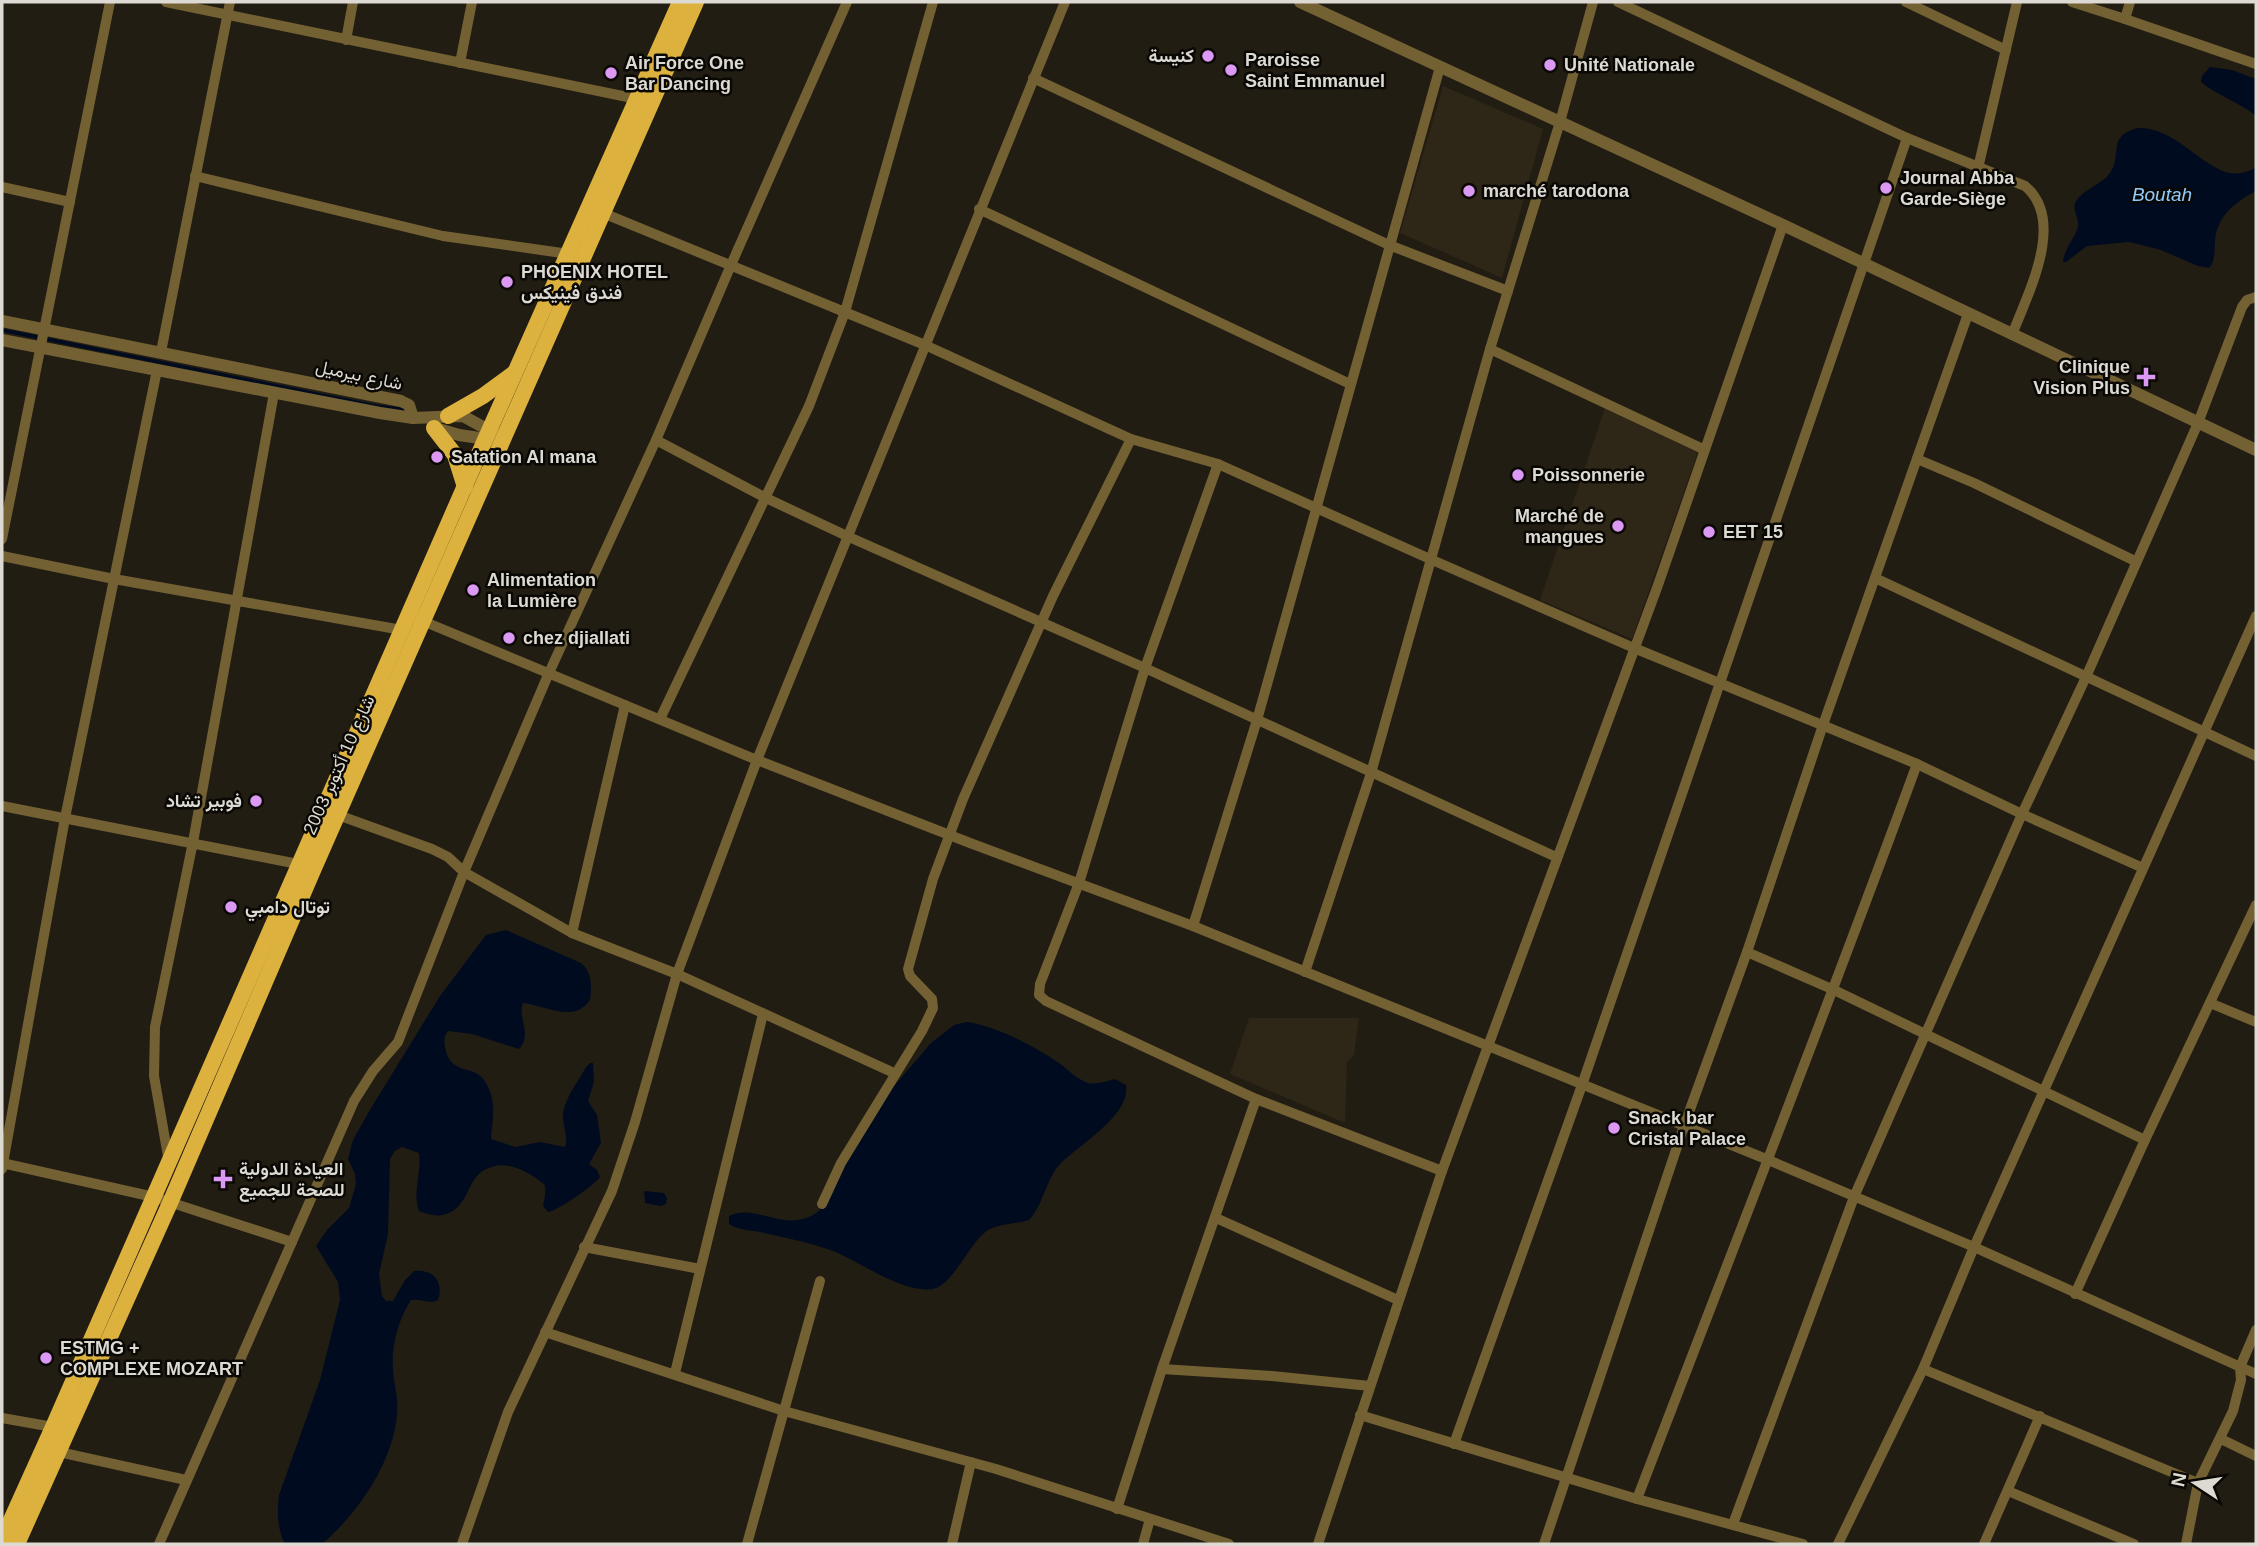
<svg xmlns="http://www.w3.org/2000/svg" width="2258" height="1546" font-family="Helvetica,Vazirmatn,sans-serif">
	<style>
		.built { fill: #2e2616 }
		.water { fill: #000b1f }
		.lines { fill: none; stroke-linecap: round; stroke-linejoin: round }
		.stream { stroke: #000b1f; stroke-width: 3.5 }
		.minor { stroke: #736134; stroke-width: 10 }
		.tertiary { stroke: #736134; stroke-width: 12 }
		.trunk { stroke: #dcb13e; stroke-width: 16 }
		.poi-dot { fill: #dc99f4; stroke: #0a0804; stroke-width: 2.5 }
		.labels { text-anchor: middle; stroke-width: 5; stroke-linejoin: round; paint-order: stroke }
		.poi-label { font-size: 18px; font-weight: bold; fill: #dddad3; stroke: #0a0804; text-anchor: start }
		.street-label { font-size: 18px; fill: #dddad3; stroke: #0a0804 }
		.water-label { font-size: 19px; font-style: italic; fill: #8fcafd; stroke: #0a0804 }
	</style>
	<rect width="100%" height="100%" fill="#221d13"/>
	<g class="built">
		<path d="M1443,86L1543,129L1502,278L1400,233Z"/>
		<path d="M1605,408L1698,452L1632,639L1540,600Z"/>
		<path d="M1249,1018H1359L1354,1055L1347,1062L1345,1123L1230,1074Z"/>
	</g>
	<g class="water">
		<path d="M2210,67L2232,70L2256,79V116C2239,102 2218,96 2201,82L2202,76Z"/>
		<path d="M2138,128C2172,127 2195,160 2225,172C2235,175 2248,173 2256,167V191C2235,202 2217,216 2215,241C2214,251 2216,260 2209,268L2198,266L2161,250L2129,242L2087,246L2066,262H2063C2064,249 2074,240 2078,227C2080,219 2071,210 2076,201C2084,189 2101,185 2110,173C2123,154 2106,136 2138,128Z"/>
		<path d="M506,930L581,963C592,972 592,986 590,1000C574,1024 544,1005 523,1003C517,1018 533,1034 519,1049L472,1034L448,1031C444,1036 444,1040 445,1047C450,1076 473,1064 484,1080C498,1099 492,1119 491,1139L515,1147L540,1142L565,1147C569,1137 562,1125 563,1113C566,1096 578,1082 586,1067L590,1063H593L594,1082L588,1101L597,1115L601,1143L589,1164L597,1170L600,1177C596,1184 556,1212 548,1212L543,1206C544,1200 547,1190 544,1184C543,1183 537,1179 536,1178C520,1167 502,1160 484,1170C468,1180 468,1203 451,1212C440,1218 429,1215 419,1211C412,1192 422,1172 419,1153L402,1147L395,1151L390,1159L388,1234L379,1274L382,1296L386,1301H393L405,1280L414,1271C434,1269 444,1282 438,1300C428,1305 421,1298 411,1300C399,1318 391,1346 393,1367C393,1378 396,1389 397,1399C401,1452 360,1512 322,1544H285C277,1528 277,1513 279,1495L320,1380L340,1300L338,1282L316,1246L327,1230L349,1208L356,1184L355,1174L348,1159L353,1140L368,1113L440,996L486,935Z"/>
		<path d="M966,1022C994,1025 1032,1045 1056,1061C1067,1068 1076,1079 1088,1083C1096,1085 1106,1081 1115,1079L1126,1085C1131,1115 1080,1144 1061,1163C1046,1178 1044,1204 1029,1220C1014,1225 995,1223 983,1234C969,1246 952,1285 933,1289C903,1294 859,1261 833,1251C809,1242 784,1238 760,1232C749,1230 738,1230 729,1224V1216C758,1202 785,1236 819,1211L877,1106L931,1043L954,1025Z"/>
		<path d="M644,1191L664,1193L667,1198L666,1204L660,1206L645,1203Z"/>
	</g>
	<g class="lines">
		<path class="stream" d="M2,330L375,406L408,410"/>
		<g class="minor">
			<path d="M166,2L637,99"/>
			<path d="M1618,2L1907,138L2025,186C2067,221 2027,295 2012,335"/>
			<path d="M1906,2L2006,50"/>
			<path d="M2072,2L2125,19L2130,2"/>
			<path d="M2125,19L2256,64"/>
			<path d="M346,40L353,2"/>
			<path d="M460,63L472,2"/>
			<path d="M1033,78L1389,245L1508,291"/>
			<path d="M1978,168L2017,2"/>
			<path d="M195,176L443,236L569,254"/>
			<path d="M2,187L70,202"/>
			<path d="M979,209L1350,384"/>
			<path d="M598,211L925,345L1131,439L1218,464L1430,559L1634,648L1917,764L2022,814L2143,868"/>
			<path d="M1490,349L1703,449"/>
			<path d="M161,352L230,2"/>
			<path d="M656,440L766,498L849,537L1145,668L1556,857"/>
			<path d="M1917,459L1974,483L2135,561"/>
			<path d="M1218,464L1145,668L1079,883L1040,984L1039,995L1046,1001L1256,1099"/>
			<path d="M2,539L110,2"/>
			<path d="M2,556L114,579L402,630"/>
			<path d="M1875,578L2256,756"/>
			<path d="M418,619L757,760L970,843L1193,926L1766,1159L1974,1247L2256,1374"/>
			<path d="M660,719L809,406L845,312L933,2"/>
			<path d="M2,806L303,865"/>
			<path d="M338,815L432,849L448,857L464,872L572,933L677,974L894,1073"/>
			<path d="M1193,926L1257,720L1440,67"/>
			<path d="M572,933L625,705"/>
			<path d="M1747,952L1834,990L2145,1140"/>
			<path d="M1305,972L1371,773L1490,349L1560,122L1593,2"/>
			<path d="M2210,1003L2256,1022"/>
			<path d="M169,1162L154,1076L155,1027L193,842L274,393"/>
			<path d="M2,1163L154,1197L292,1242"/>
			<path d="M2,1169L65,818L157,370"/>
			<path d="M822,1204L841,1163L922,1031L933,1008L932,999L910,976L908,969L933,879L963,799L1053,596L1131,439"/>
			<path d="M1216,1218L1398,1300"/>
			<path d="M584,1247L700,1269"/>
			<path d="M2075,1294L2145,1140L2256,905"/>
			<path d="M545,1332L784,1411L996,1469L1229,1544"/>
			<path d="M1162,1369L1272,1376L1370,1386"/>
			<path d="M1923,1369L2198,1483"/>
			<path d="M675,1373L763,1014"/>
			<path d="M1360,1415L1637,1499L1803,1544"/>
			<path d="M2,1418L53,1427"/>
			<path d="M2221,1439L2256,1456"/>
			<path d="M1454,1444L1582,1085L1907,138"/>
			<path d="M59,1452L186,1480"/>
			<path d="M2008,1491L2134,1544"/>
			<path d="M1637,1499C1731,1254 1827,1010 1917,764"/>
			<path d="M1117,1509L1162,1369L1256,1099L1442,1171"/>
			<path d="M1733,1524L1854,1197L2022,814L2086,677L2198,423L2242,307L2247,300L2256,297"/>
			<path d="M159,1544L354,1101L373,1071L398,1042L464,872L548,675L656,440L731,265L847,2"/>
			<path d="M462,1544L508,1412L612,1191L635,1122L677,974L757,760L1065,2"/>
			<path d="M747,1544L820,1281"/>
			<path d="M952,1544L971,1462"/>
			<path d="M1143,1544L1150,1519"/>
			<path d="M1318,1544L1442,1171L1658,585L1783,225"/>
			<path d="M1544,1544L1684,1126L1747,952L1823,725L1968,314"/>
			<path d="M1838,1544L1923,1369L1974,1247L2256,616"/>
			<path d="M1984,1544L2040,1416"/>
			<path d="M2186,1544L2198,1483L2233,1411L2241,1380L2240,1367L2256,1330"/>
		</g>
		<g class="tertiary">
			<path d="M1300,2L1783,225L2256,450"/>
			<path d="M2,321L401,401L409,405L413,418"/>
			<path d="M2,340L380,413L413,418L463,416L494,433"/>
			<path d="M432,427L459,435L493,440"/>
		</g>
		<g class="trunk">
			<path d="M448,416L483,396L513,374"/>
			<path d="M434,428L455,455L465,487"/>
			<path d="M2,1540L53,1427L485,440L680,2"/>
			<path d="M17,1544L170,1203L314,868L696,2"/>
		</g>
	</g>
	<g class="poi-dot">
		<circle cx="1208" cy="56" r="7"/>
		<circle cx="1550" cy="65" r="7"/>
		<circle cx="1231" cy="70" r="7"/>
		<circle cx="611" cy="73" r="7"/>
		<circle cx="1886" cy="188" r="7"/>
		<circle cx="1469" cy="191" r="7"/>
		<circle cx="507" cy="282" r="7"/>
		<path d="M2142.5 366.5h7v7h7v7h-7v7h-7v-7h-7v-7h7z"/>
		<circle cx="437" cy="457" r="7"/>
		<circle cx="1518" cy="475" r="7"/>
		<circle cx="1618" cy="526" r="7"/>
		<circle cx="1709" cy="532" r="7"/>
		<circle cx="473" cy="590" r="7"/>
		<circle cx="509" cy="638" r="7"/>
		<circle cx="256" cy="801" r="7"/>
		<circle cx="231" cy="907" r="7"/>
		<circle cx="1614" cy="1128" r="7"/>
		<path d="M219.5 1168.5h7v7h7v7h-7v7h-7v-7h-7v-7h7z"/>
		<circle cx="46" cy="1358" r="7"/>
	</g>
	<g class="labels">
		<g class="poi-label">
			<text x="1194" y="62" text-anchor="end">كنيسة</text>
			<text x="1245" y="66">Paroisse<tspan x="1245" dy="21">Saint Emmanuel</tspan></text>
			<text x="625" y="69">Air Force One<tspan x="625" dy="21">Bar Dancing</tspan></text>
			<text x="1564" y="71">Unité Nationale</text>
			<text x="1900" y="184">Journal Abba<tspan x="1900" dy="21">Garde-Siège</tspan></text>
			<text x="1483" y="197">marché tarodona</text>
			<text x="521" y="278">PHOENIX HOTEL<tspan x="521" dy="21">فندق فينيكس</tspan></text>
			<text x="2130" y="373" text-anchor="end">Clinique<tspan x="2130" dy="21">Vision Plus</tspan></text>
			<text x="451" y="463">Satation Al mana</text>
			<text x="1532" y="481">Poissonnerie</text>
			<text x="1604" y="522" text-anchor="end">Marché de<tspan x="1604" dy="21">mangues</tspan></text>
			<text x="1723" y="538">EET 15</text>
			<text x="487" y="586">Alimentation<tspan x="487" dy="21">la Lumière</tspan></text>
			<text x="523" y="644">chez djiallati</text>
			<text x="242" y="807" text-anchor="end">فوبير تشاد</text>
			<text x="245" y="913">توتال دامبي</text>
			<text x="1628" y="1124">Snack bar<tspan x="1628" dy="21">Cristal Palace</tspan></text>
			<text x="239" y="1175">العيادة الدولية<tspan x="239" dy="21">للصحة للجميع</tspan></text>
			<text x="60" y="1354">ESTMG +<tspan x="60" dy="21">COMPLEXE MOZART</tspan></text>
		</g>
		<g class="street-label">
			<text transform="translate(359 375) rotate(12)" y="6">شارع بيرميل</text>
			<text transform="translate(339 765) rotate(-66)" y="6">شارع 10 أكتوبر 2003</text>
		</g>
		<g class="water-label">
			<text x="2162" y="201">Boutah</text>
		</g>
	</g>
	<rect width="2258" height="1546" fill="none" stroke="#dddad3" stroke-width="7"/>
	<g transform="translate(2195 1483) rotate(282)" stroke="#0a0804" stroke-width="5" paint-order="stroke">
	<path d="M0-5L12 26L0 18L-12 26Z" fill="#dddad3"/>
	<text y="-10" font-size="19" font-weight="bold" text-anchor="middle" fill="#dddad3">N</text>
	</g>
</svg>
